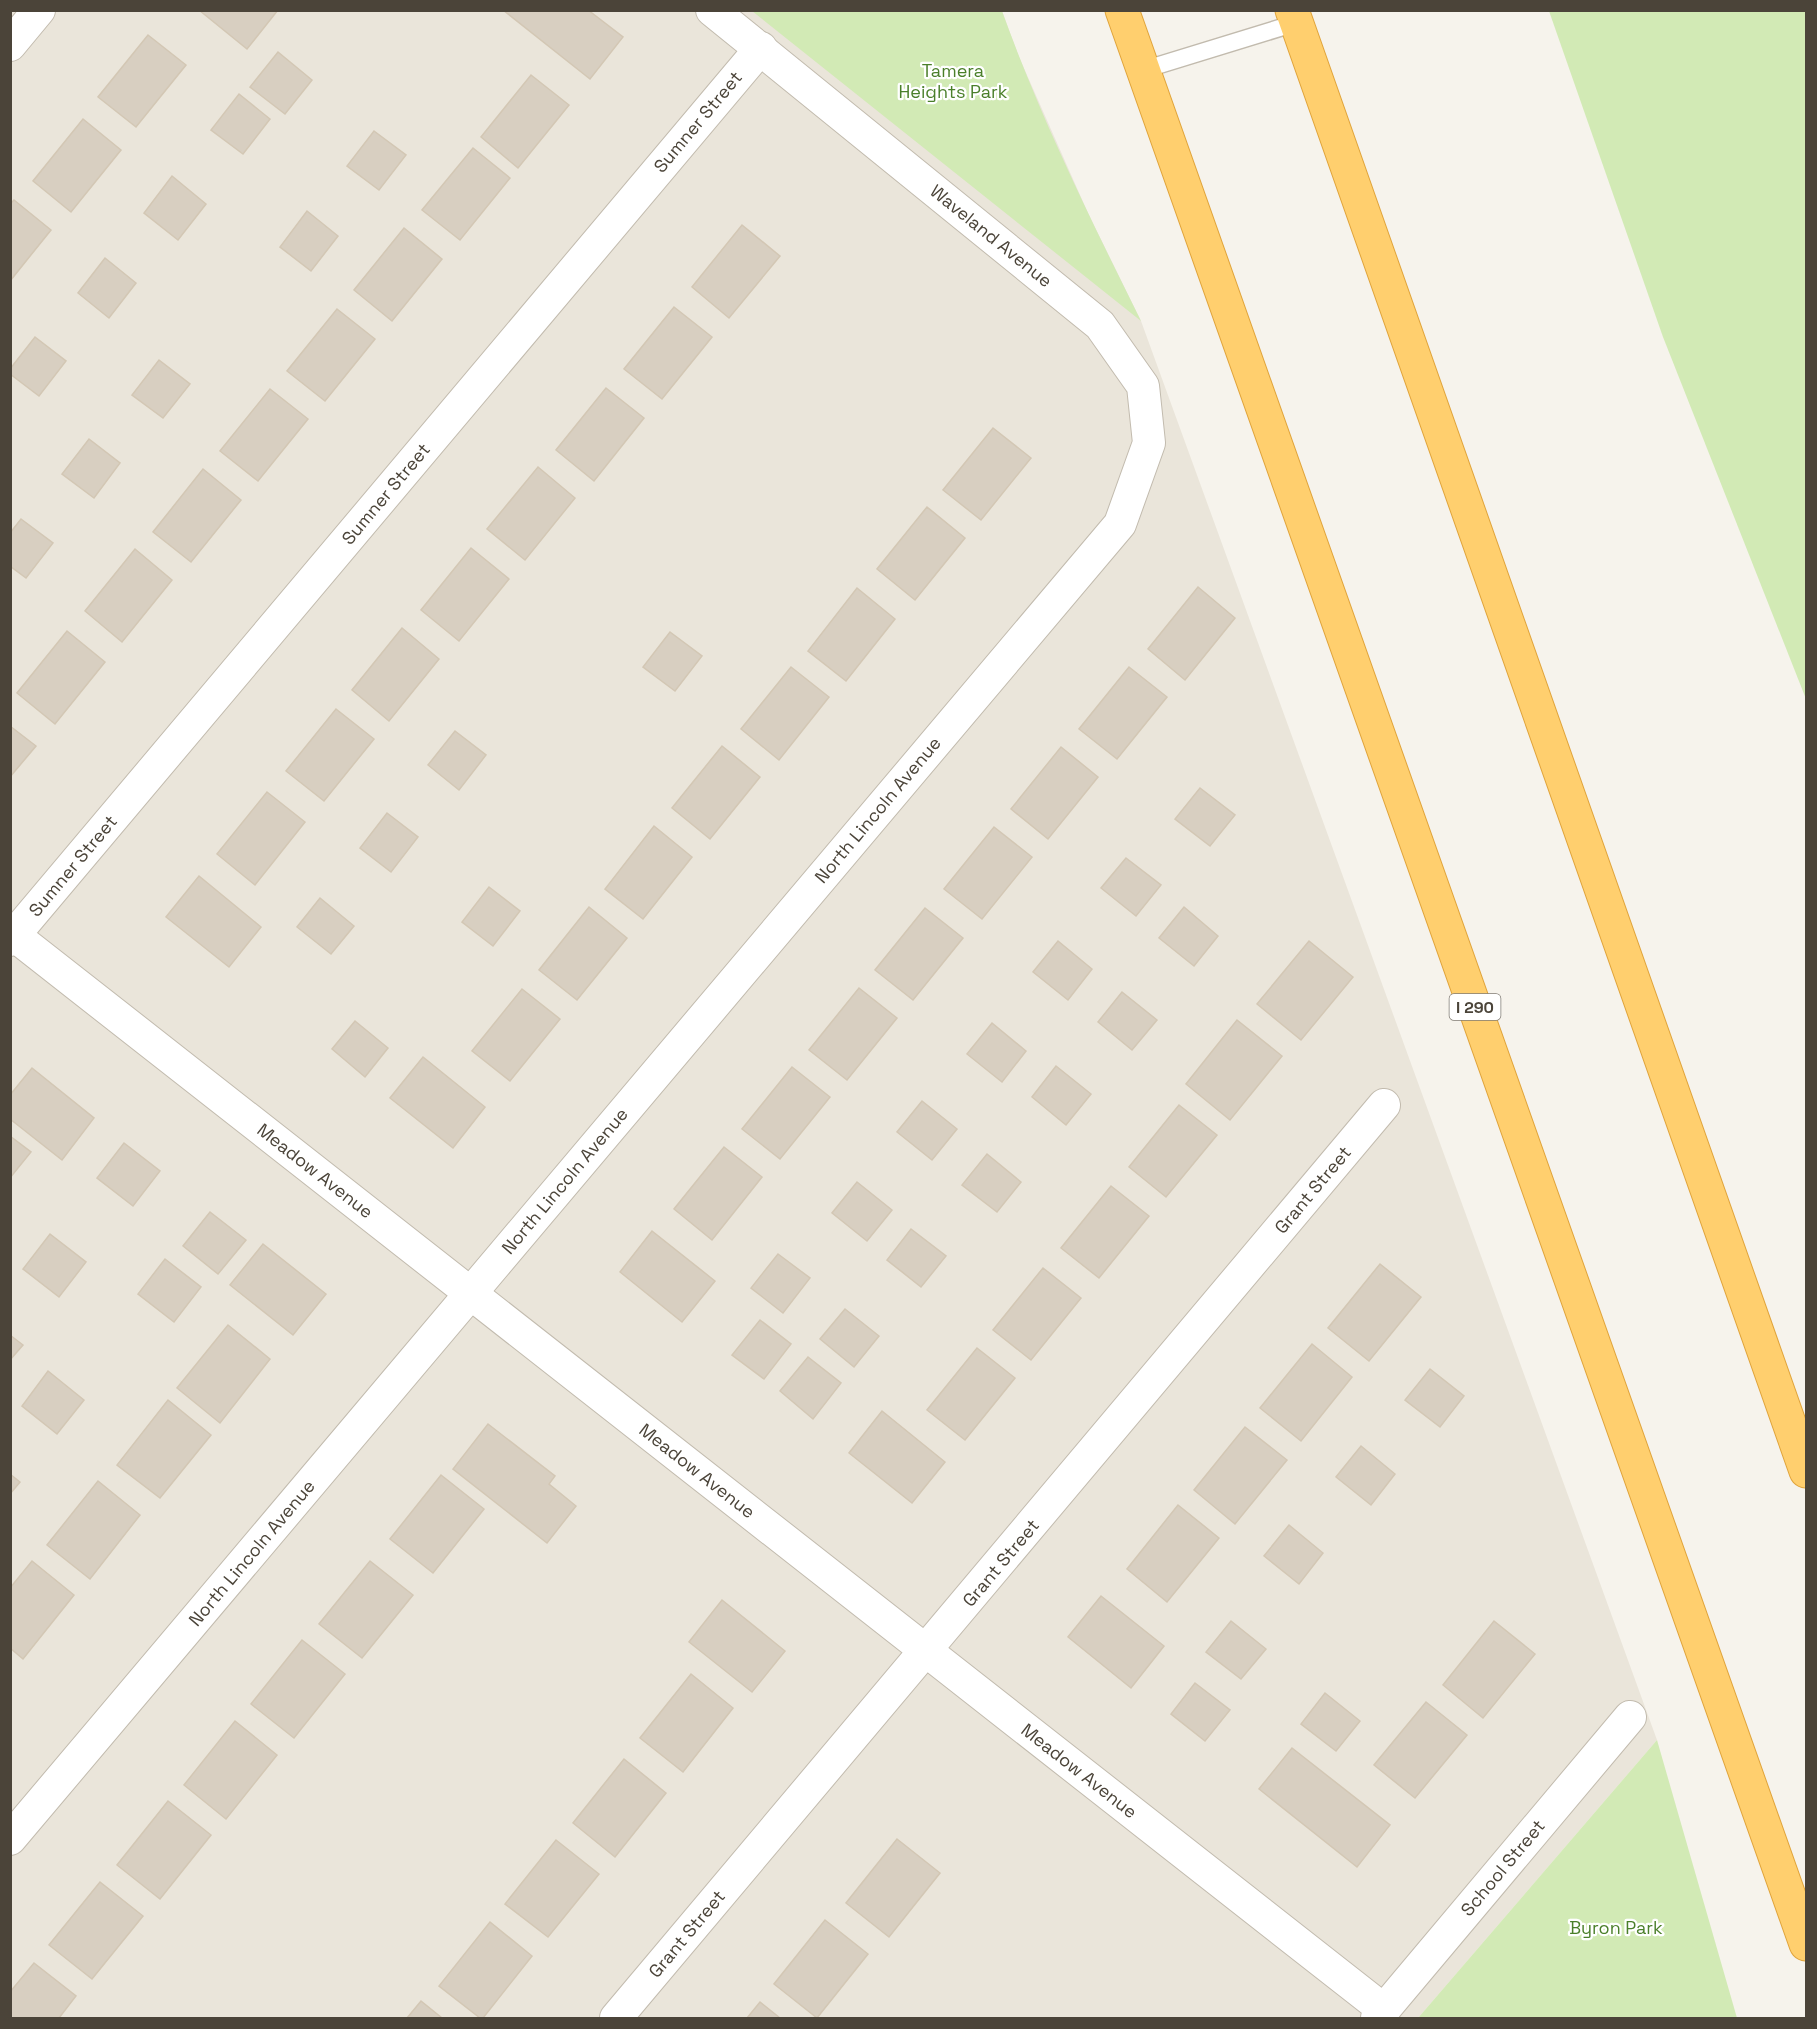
<svg xmlns="http://www.w3.org/2000/svg" width="1817" height="2029" font-family="'Space Grotesk',sans-serif">
	<style>
		.residential { fill: #eae5da }
		.green { fill: #d2eab5 }
		.building { fill: #d8cfc1; stroke: #d3c7b4; stroke-width: 1.5 }
		.lines { fill: none; stroke-linecap: round; stroke-linejoin: round }
		.lane-casing { stroke: #c2bbae; stroke-width: 19 }
		.street-casing { stroke: #c2bbae; stroke-width: 34 }
		.highway-casing { stroke: #e0a43c; stroke-width: 35 }
		.lane { stroke: #fff; stroke-width: 16 }
		.street { stroke: #fff; stroke-width: 32 }
		.highway { stroke: #ffcf6e; stroke-width: 33 }
		.labels { text-anchor: middle; stroke-width: 4.5; stroke-linejoin: round; paint-order: stroke }
		.shield { fill: #fff; stroke: #817c74; stroke-width: 1.5 }
		.shield-label { font-size: 16px; font-weight: bold; fill: #4b4439 }
		.park-label { font-size: 18px; fill: #4a7f2a; stroke: #fff }
		.street-label { font-size: 18px; fill: #4b4439; stroke: #fff }
	</style>
	<rect width="100%" height="100%" fill="#f6f3ec"/>
	<path class="residential" d="M11,11H1002L1019,57L1088,213L1141,321L1657,1740L1418,2018H11Z"/>
	<g class="green">
		<path d="M752,11H1002C1040,117 1091,220 1141,321Z"/>
		<path d="M1549,11H1806V699L1663,337Z"/>
		<path d="M1657,1740L1737,2018H1418Z"/>
	</g>
	<g class="building">
		<path d="M199,10H278L247,49Z"/>
		<path d="M503,10H588L623,37L590,79Z"/>
		<path d="M148,35L186,65L136,127L98,97Z"/>
		<path d="M278,52L312,80L285,114L250,87Z"/>
		<path d="M531,75L569,105L518,168L481,137Z"/>
		<path d="M239,94L270,119L243,154L211,130Z"/>
		<path d="M83,119L121,150L71,212L33,181Z"/>
		<path d="M374,131L406,155L379,190L347,166Z"/>
		<path d="M473,148L510,178L460,240L422,210Z"/>
		<path d="M172,176L206,204L178,240L144,213Z"/>
		<path d="M14,200L51,230L10,281V204Z"/>
		<path d="M307,211L338,236L311,271L280,247Z"/>
		<path d="M742,225L780,256L729,318L692,287Z"/>
		<path d="M404,228L442,259L392,321L354,290Z"/>
		<path d="M105,258L136,283L109,318L78,293Z"/>
		<path d="M674,307L712,337L662,399L624,369Z"/>
		<path d="M337,309L375,339L325,401L287,371Z"/>
		<path d="M35,337L66,361L39,396L10,374V369Z"/>
		<path d="M159,360L190,384L163,418L132,395Z"/>
		<path d="M606,388L644,418L594,481L556,450Z"/>
		<path d="M270,389L308,419L258,481L220,451Z"/>
		<path d="M993,428L1031,458L981,520L943,490Z"/>
		<path d="M89,439L120,463L94,498L62,474Z"/>
		<path d="M538,467L575,498L525,560L487,529Z"/>
		<path d="M203,469L241,500L191,562L153,532Z"/>
		<path d="M927,507L965,538L915,600L877,569Z"/>
		<path d="M21,519L53,543L26,578L10,566V533Z"/>
		<path d="M471,548L509,579L459,641L421,610Z"/>
		<path d="M135,549L172,580L122,642L85,611Z"/>
		<path d="M1198,587L1235,618L1185,680L1148,649Z"/>
		<path d="M857,588L895,619L846,681L808,651Z"/>
		<path d="M402,628L439,659L389,721L352,690Z"/>
		<path d="M67,631L105,662L55,724L17,693Z"/>
		<path d="M670,632L702,656L675,691L643,667Z"/>
		<path d="M791,667L829,697L779,760L741,729Z"/>
		<path d="M1129,667L1167,697L1117,759L1079,729Z"/>
		<path d="M336,709L374,739L324,801L286,771Z"/>
		<path d="M10,726L36,746L10,777Z"/>
		<path d="M455,731L486,755L459,790L428,765Z"/>
		<path d="M722,746L760,777L710,839L672,808Z"/>
		<path d="M1061,747L1098,777L1048,839L1011,809Z"/>
		<path d="M1200,788L1235,815L1210,846L1175,819Z"/>
		<path d="M267,792L305,822L255,885L217,854Z"/>
		<path d="M387,813L418,837L391,872L360,848Z"/>
		<path d="M654,826L692,857L643,919L605,889Z"/>
		<path d="M994,827L1032,857L982,919L944,889Z"/>
		<path d="M1126,858L1161,885L1136,916L1101,888Z"/>
		<path d="M199,876L261,927L229,967L166,917Z"/>
		<path d="M489,887L520,911L493,946L462,922Z"/>
		<path d="M320,898L354,926L331,954L297,927Z"/>
		<path d="M589,907L627,938L577,1000L539,970Z"/>
		<path d="M1184,907L1218,936L1194,966L1159,938Z"/>
		<path d="M925,908L963,938L913,1000L875,970Z"/>
		<path d="M1058,941L1092,969L1068,1000L1033,972Z"/>
		<path d="M1309,941L1353,977L1301,1040L1257,1004Z"/>
		<path d="M859,988L897,1018L847,1080L809,1050Z"/>
		<path d="M522,989L560,1019L510,1081L472,1051Z"/>
		<path d="M1122,992L1157,1020L1132,1050L1098,1022Z"/>
		<path d="M1237,1020L1282,1056L1230,1120L1186,1084Z"/>
		<path d="M355,1021L388,1048L365,1077L332,1049Z"/>
		<path d="M992,1023L1026,1051L1002,1082L967,1054Z"/>
		<path d="M423,1057L485,1107L453,1148L390,1098Z"/>
		<path d="M1056,1066L1091,1094L1066,1125L1032,1097Z"/>
		<path d="M792,1067L830,1097L780,1159L742,1129Z"/>
		<path d="M32,1068L94,1118L62,1160L10,1119V1095Z"/>
		<path d="M922,1101L957,1129L932,1160L897,1132Z"/>
		<path d="M1179,1105L1217,1135L1166,1197L1129,1167Z"/>
		<path d="M10,1136L31,1152L10,1178Z"/>
		<path d="M124,1143L160,1171L133,1206L97,1178Z"/>
		<path d="M724,1147L762,1177L712,1240L674,1209Z"/>
		<path d="M987,1154L1021,1182L997,1212L962,1185Z"/>
		<path d="M857,1182L892,1210L867,1241L832,1213Z"/>
		<path d="M1111,1186L1149,1216L1099,1278L1061,1248Z"/>
		<path d="M210,1212L246,1240L218,1274L183,1246Z"/>
		<path d="M911,1229L946,1256L921,1287L887,1260Z"/>
		<path d="M652,1231L715,1281L682,1322L620,1272Z"/>
		<path d="M50,1234L86,1262L59,1297L23,1269Z"/>
		<path d="M263,1244L326,1294L293,1335L230,1285Z"/>
		<path d="M778,1254L810,1278L783,1313L751,1288Z"/>
		<path d="M165,1259L201,1287L174,1322L138,1294Z"/>
		<path d="M1380,1264L1421,1297L1369,1361L1328,1328Z"/>
		<path d="M1043,1268L1081,1298L1031,1360L993,1330Z"/>
		<path d="M845,1309L879,1336L854,1367L820,1339Z"/>
		<path d="M760,1320L791,1344L764,1379L732,1355Z"/>
		<path d="M228,1325L270,1359L220,1423L177,1388Z"/>
		<path d="M10,1335L23,1345L10,1360Z"/>
		<path d="M1312,1344L1352,1377L1301,1441L1260,1408Z"/>
		<path d="M977,1348L1015,1378L965,1440L927,1410Z"/>
		<path d="M808,1357L841,1383L813,1419L780,1391Z"/>
		<path d="M1430,1369L1464,1396L1440,1427L1405,1400Z"/>
		<path d="M48,1371L84,1400L57,1434L22,1406Z"/>
		<path d="M168,1400L211,1435L160,1498L117,1465Z"/>
		<path d="M882,1411L945,1462L912,1503L849,1453Z"/>
		<path d="M488,1424L555,1476L549,1484L576,1506L547,1543L453,1469Z"/>
		<path d="M1245,1427L1287,1460L1235,1524L1194,1490Z"/>
		<path d="M1361,1446L1395,1474L1371,1505L1336,1477Z"/>
		<path d="M10,1474L20,1482L10,1494Z"/>
		<path d="M441,1475L484,1509L433,1573L390,1539Z"/>
		<path d="M98,1481L140,1515L90,1579L47,1545Z"/>
		<path d="M1178,1505L1219,1538L1167,1602L1127,1569Z"/>
		<path d="M1289,1525L1323,1553L1299,1584L1264,1556Z"/>
		<path d="M32,1561L74,1595L23,1659L10,1648V1588Z"/>
		<path d="M370,1561L413,1595L362,1658L319,1624Z"/>
		<path d="M1101,1596L1164,1646L1131,1688L1068,1637Z"/>
		<path d="M722,1600L785,1651L752,1692L689,1642Z"/>
		<path d="M1231,1621L1266,1649L1241,1679L1206,1652Z"/>
		<path d="M1494,1621L1535,1654L1483,1718L1443,1685Z"/>
		<path d="M302,1640L345,1674L294,1738L251,1704Z"/>
		<path d="M691,1674L733,1708L683,1772L640,1738Z"/>
		<path d="M1195,1683L1230,1710L1205,1741L1171,1714Z"/>
		<path d="M1325,1693L1360,1721L1336,1751L1301,1724Z"/>
		<path d="M1426,1702L1467,1735L1415,1798L1374,1765Z"/>
		<path d="M235,1721L277,1755L226,1819L184,1785Z"/>
		<path d="M1292,1748L1390,1825L1357,1867L1259,1789Z"/>
		<path d="M624,1759L666,1793L615,1857L573,1823Z"/>
		<path d="M168,1801L211,1835L160,1899L117,1865Z"/>
		<path d="M897,1839L940,1873L889,1937L846,1903Z"/>
		<path d="M556,1840L599,1874L548,1937L505,1904Z"/>
		<path d="M100,1882L143,1916L92,1979L49,1945Z"/>
		<path d="M825,1920L868,1954L817,2018L774,1984Z"/>
		<path d="M490,1922L532,1956L483,2018H480L439,1986Z"/>
		<path d="M34,1963L76,1996L59,2018H10V1992Z"/>
		<path d="M421,2001L442,2018H407Z"/>
		<path d="M760,2002L780,2018H747Z"/>
	</g>
	<g class="lines">
		<g class="lane-casing">
			<path id="lane" d="M1143,70L1296,23"/>
		</g>
		<g class="street-casing">
			<g id="street">
				<path d="M10,45L39,10"/>
				<path d="M10,932L1384,2010"/>
				<path d="M10,940L761,48"/>
				<path d="M10,1839L1120,524L1149,443L1143,386L1100,325L712,10"/>
				<path d="M616,2018L1384,1105"/>
				<path d="M1377,2018L1630,1717"/>
			</g>
		</g>
		<g class="highway-casing">
			<g id="highway">
				<path d="M1122,10L1806,1944"/>
				<path d="M1292,10L1806,1471"/>
			</g>
		</g>
		<use href="#lane" class="lane"/>
		<use href="#street" class="street"/>
		<use href="#highway" class="highway"/>
	</g>
	<g class="labels">
		<rect class="shield" x="1449.5" y="994" width="51" height="26" rx="4.5"/>
		<g class="shield-label">
			<text x="1475" y="1013">I 290</text>
		</g>
		<g class="park-label">
			<text x="953" y="77">Tamera<tspan x="953" dy="21">Heights Park</tspan></text>
			<text x="1616" y="1934">Byron Park</text>
		</g>
		<g class="street-label">
			<text transform="translate(698 122) rotate(-50)" y="6">Sumner Street</text>
			<text transform="translate(991 236) rotate(39)" y="6">Waveland Avenue</text>
			<text transform="translate(386 494) rotate(-50)" y="6">Sumner Street</text>
			<text transform="translate(878 810) rotate(-50)" y="6">North Lincoln Avenue</text>
			<text transform="translate(73 866) rotate(-50)" y="6">Sumner Street</text>
			<text transform="translate(315 1171) rotate(38)" y="6">Meadow Avenue</text>
			<text transform="translate(565 1181) rotate(-50)" y="6">North Lincoln Avenue</text>
			<text transform="translate(1313 1190) rotate(-50)" y="6">Grant Street</text>
			<text transform="translate(697 1471) rotate(38)" y="6">Meadow Avenue</text>
			<text transform="translate(252 1553) rotate(-50)" y="6">North Lincoln Avenue</text>
			<text transform="translate(1001 1563) rotate(-50)" y="6">Grant Street</text>
			<text transform="translate(1079 1771) rotate(38)" y="6">Meadow Avenue</text>
			<text transform="translate(1503 1868) rotate(-50)" y="6">School Street</text>
			<text transform="translate(687 1934) rotate(-50)" y="6">Grant Street</text>
		</g>
	</g>
	<rect width="1817" height="2029" fill="none" stroke="#4b4439" stroke-width="24"/>
</svg>
